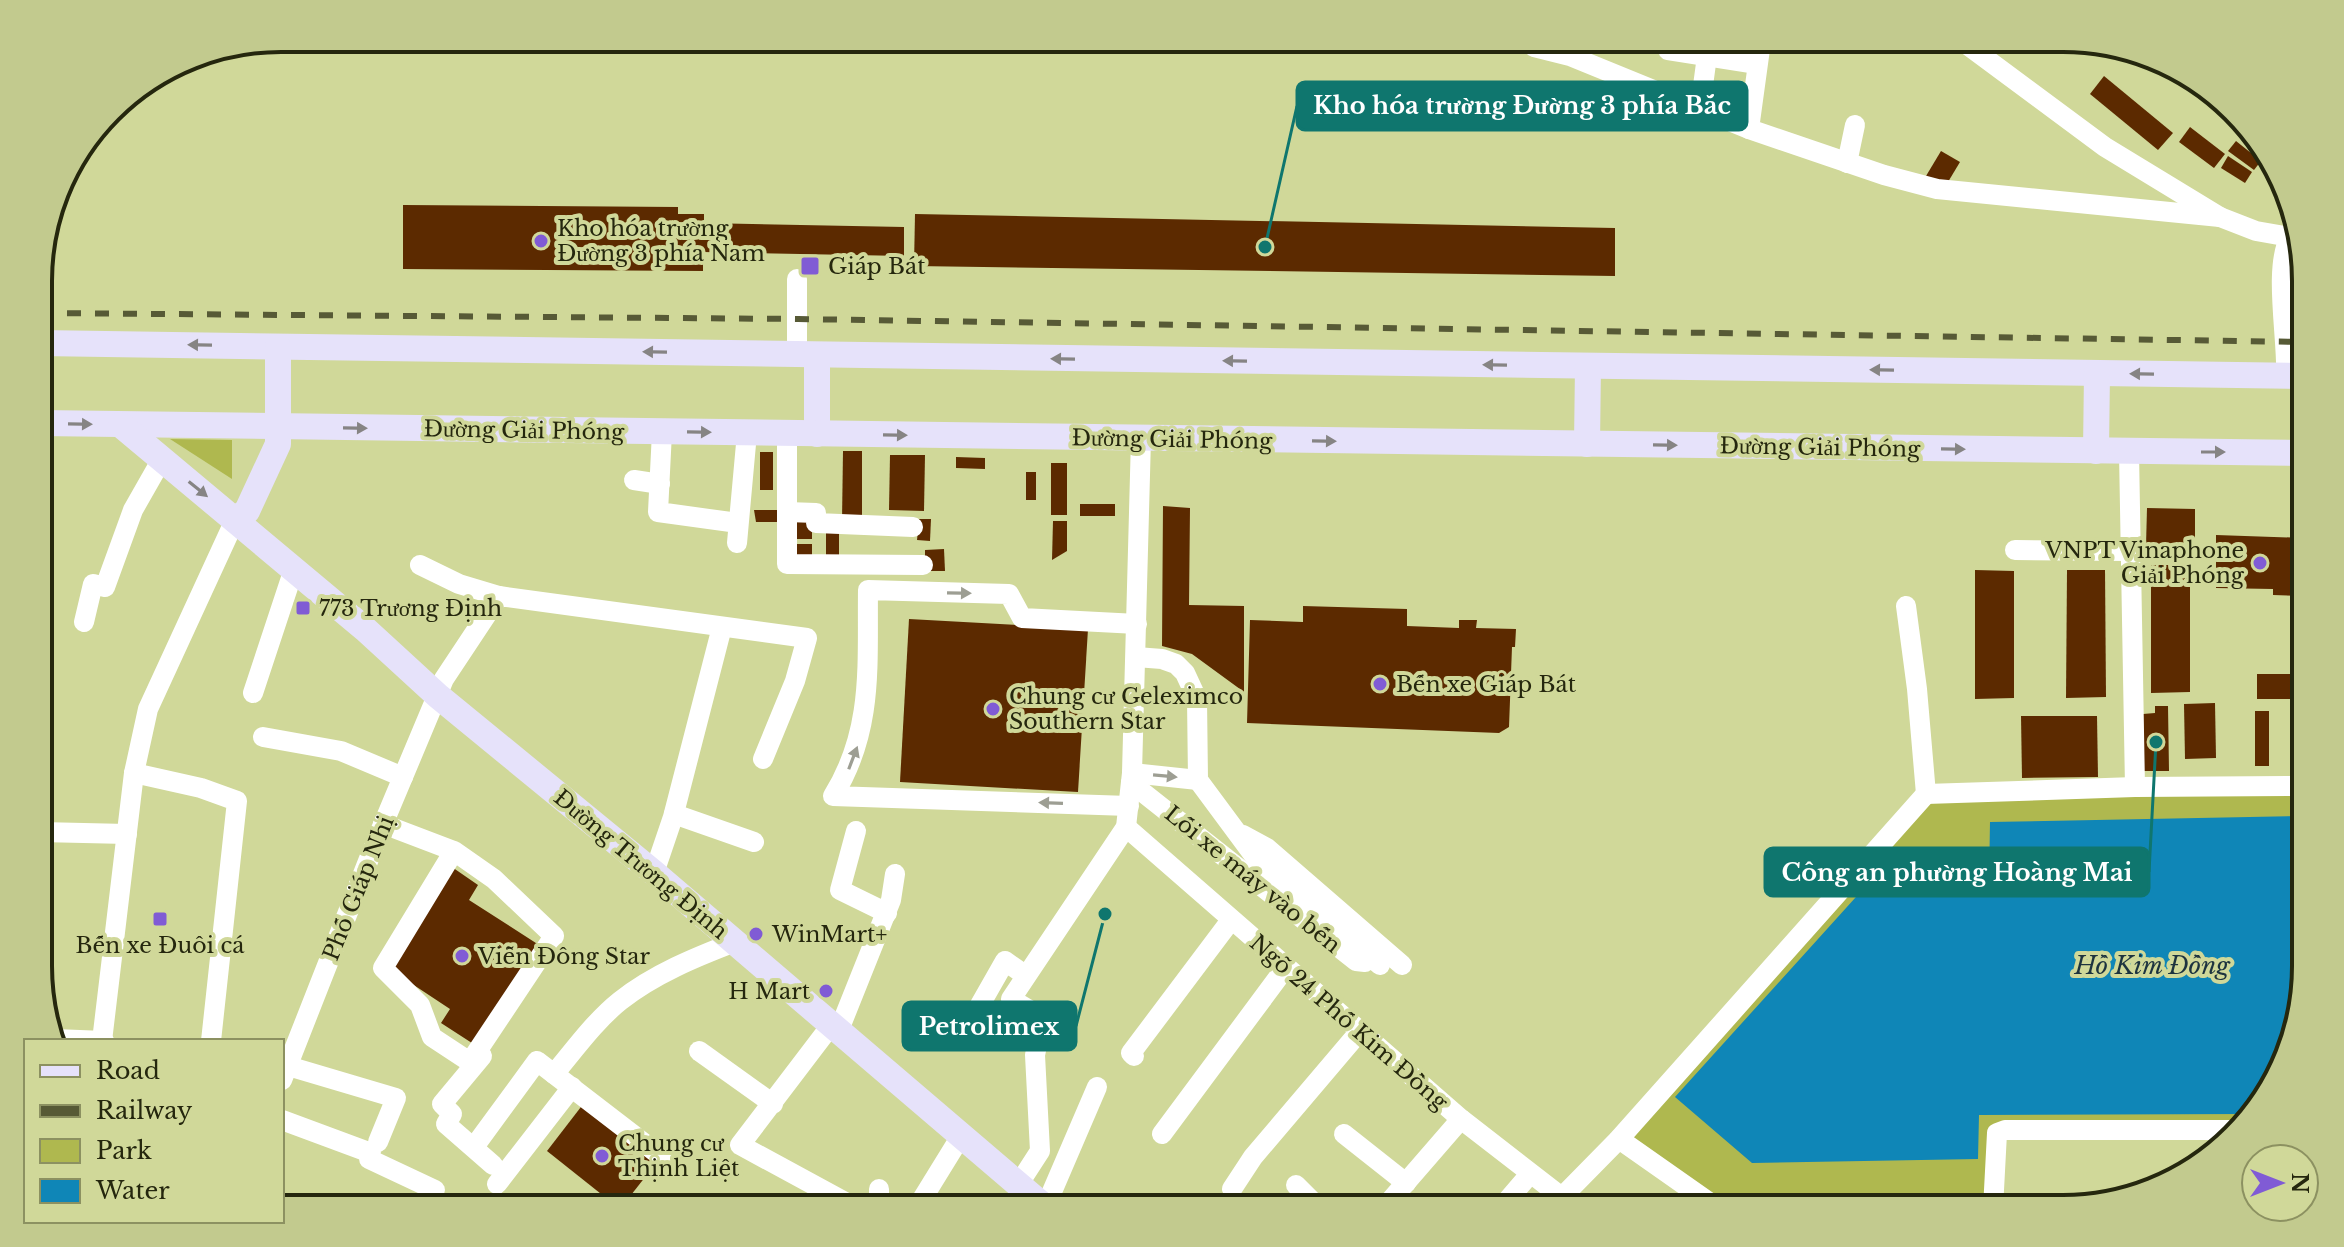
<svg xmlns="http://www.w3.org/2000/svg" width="2344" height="1247" font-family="'Libre Baskerville',serif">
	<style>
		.green { fill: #afb84f }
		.water { fill: #0f86b7 }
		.building { fill: #5c2a00 }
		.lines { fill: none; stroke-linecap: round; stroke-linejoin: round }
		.minor { stroke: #fff; stroke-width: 20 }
		.major { stroke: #e6e2fa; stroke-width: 26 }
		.rail { stroke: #575a36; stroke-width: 6; stroke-dasharray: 14 14; stroke-linecap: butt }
		.oneway { fill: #868484 }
		.oneway2 { fill: #9d9e93 }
		.poi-dot { fill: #805bd5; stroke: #d0d899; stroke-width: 3 }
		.labels { text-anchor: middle; stroke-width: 8; stroke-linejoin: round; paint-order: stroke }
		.poi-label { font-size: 22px; fill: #25270e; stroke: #d0d899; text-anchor: start }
		.street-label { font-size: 22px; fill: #25270e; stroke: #d0d899 }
		.water-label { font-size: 24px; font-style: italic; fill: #1d333f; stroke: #d0d899 }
		.rim { fill: none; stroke: #25270e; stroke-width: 4 }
		.leader { fill: none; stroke: #0f766e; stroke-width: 3 }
		.callout-dot { fill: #0f766e; stroke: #d0d899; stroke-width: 3 }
		.callout { fill: #0f766e; stroke: #0f766e; stroke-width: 3 }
		.callout-label { font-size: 24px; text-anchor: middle; font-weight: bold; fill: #fff }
	</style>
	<rect width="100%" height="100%" fill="#d0d899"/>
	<g class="green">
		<path d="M170,439L232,440V479Z"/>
		<path d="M2306,793V967L2281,1074L2236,1124L2000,1125L1987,1205L1719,1201L1626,1137L1929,800Z"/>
	</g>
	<path class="water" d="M2303,816L2302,984L2281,1074L2246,1114L1979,1115L1978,1159L1752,1163L1675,1097L1865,887L1989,883L1990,822Z"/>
	<g class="building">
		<path d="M1594,38H1642L1637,53Z"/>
		<path d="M1808,38H1828L1840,41L1837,54L1806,46Z"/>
		<path d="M2104,76L2173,133L2158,150L2090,94Z"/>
		<path d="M2190,127L2225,154L2214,168L2179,142Z"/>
		<path d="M2236,141L2261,161L2254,170L2228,151Z"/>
		<path d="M1941,151L1960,162L1945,187L1926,176Z"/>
		<path d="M2228,156L2252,172L2245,183L2221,168Z"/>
		<path d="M403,205L678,207V214H704V223L904,227V256L703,252V271L403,269Z"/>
		<path d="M915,214L1615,228V276L914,266Z"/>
		<path d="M843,451H862V521H842Z"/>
		<rect x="760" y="452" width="13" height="38"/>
		<path d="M890,455H925L924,511L889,510Z"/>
		<path d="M956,457L985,458V469L956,468Z"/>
		<rect x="1051" y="463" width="16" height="52"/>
		<rect x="1026" y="472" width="10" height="28"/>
		<rect x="1080" y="504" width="35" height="12"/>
		<path d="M1163,506L1190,508L1189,605L1244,606V692L1192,654L1162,646Z"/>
		<path d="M2147,508L2195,509V547L2146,546Z"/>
		<path d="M754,510H781V522H756Z"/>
		<path d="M812,515V539H792L791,516Z"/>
		<path d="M919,519H931L930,541L917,540Z"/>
		<path d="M1053,521H1067V551L1052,560Z"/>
		<rect x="826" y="525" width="13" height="36"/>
		<path d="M2216,535L2305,538V596L2273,595V589L2216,588Z"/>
		<rect x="791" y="544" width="21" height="16"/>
		<path d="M944,549L945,571H925V550Z"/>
		<path d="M2151,565H2190V692L2151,693Z"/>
		<path d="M1975,570L2014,571V698L1975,699Z"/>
		<path d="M2067,570H2105L2106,697L2066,698Z"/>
		<path d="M1303,606L1407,609V626L1459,628V620H1477L1476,628L1516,629L1515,647H1512L1509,727L1499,733L1247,723L1250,620L1303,622Z"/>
		<path d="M909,619L1088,629L1078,792L900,782Z"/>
		<rect x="2257" y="674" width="48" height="25"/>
		<path d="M2215,703L2216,758L2185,759L2184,704Z"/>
		<path d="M2155,706H2168L2169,771H2144L2143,714L2155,713Z"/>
		<rect x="2255" y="711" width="14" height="55"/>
		<path d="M2021,716H2097L2098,777L2022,778Z"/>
		<path d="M449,865L478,885L469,900L539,945L475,1045L441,1023L450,1009L385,966Z"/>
		<path d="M584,1103L657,1162L620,1209L547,1151Z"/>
	</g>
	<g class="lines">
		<g class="minor">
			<path d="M1536,38L1534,47L1570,56L1749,129L1884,175L1937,189L2220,217"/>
			<path d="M1958,38L2105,147L2220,217L2256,231L2290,237C2273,268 2288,339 2286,376"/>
			<path d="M1668,50L1757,64"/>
			<path d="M1700,108L1707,56"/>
			<path d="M1749,129L1760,49"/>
			<path d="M1847,163L1855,125"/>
			<path d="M797,279V355"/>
			<path d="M662,432L658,512L738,523"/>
			<path d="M787,434V564L923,565"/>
			<path d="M2129,452L2135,787"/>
			<path d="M634,480L660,484"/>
			<path d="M787,512L816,513V523L913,527"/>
			<path d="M737,543L747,433"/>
			<path d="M2015,550L2130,551"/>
			<path d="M420,565L459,584L499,596"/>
			<path d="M1906,606L1917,689L1926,794"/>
			<path d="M84,622L93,584L105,587L133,510L162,459"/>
			<path d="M1136,657L1162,659L1176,664L1185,673L1197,699L1198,780L1258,861L1380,965"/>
			<path d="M253,693L294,569"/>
			<path d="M263,737L341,751L403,777"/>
			<path d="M134,773L201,788L237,801L211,1041"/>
			<path d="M1132,773L1198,780"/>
			<path d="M1131,783L1356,961L1365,962"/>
			<path d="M1926,794L2135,787L2305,786"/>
			<path d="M1129,806L833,796C874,730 867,665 868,590L1009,594L1022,618L1137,624"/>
			<path d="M674,814L754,842"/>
			<path d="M383,824L454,851L494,879L554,936L470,1062L432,1037L420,1005L383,968L454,851"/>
			<path d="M1126,827L1461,1119L1577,1209"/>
			<path d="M856,831L840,890L887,913"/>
			<path d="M40,832L127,834"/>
			<path d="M1243,835L1267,848L1402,965"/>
			<path d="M654,873L673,817L722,627"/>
			<path d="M832,1024L740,1145L858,1209"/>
			<path d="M839,1030L891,900L895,874"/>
			<path d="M955,1036L962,1022L968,1026L1005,961L1025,975"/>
			<path d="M55,1039L104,1041"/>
			<path d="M102,1041L134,773L148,709L235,520"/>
			<path d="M699,1051L773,1104"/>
			<path d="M482,1056L442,1104L452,1114L446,1124L493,1165"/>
			<path d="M1134,1056L1131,1053L1231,920"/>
			<path d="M288,1066L396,1098L378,1142"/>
			<path d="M554,1074L662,1157"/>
			<path d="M282,1080L374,846L444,679L499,596L807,638L795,681L763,759"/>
			<path d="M282,1120L371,1153L369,1159L435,1190"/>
			<path d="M1162,1134L1286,967"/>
			<path d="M1344,1134L1406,1183"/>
			<path d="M1619,1139L1713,1205L1867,1209"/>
			<path d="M474,1147L537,1061L554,1074C575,1049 595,1021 620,1001C654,974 696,957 735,942"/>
			<path d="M497,1184L572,1087"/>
			<path d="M1018,1185L1040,1151L1035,1055L1043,1018L1011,999L1126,827L1132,773L1141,438"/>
			<path d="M1296,1185L1320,1209"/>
			<path d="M879,1189V1209"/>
			<path d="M1232,1189L1253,1157L1360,1031"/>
			<path d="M1562,1197L1619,1139L1926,794"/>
			<path d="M1045,1208L1097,1087"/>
			<path d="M916,1209L961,1136"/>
			<path d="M1214,1209L1217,1204"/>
			<path d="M1383,1209L1461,1119"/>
			<path d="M1500,1209L1530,1174"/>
			<path d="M1993,1209L1997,1133L2005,1130H2232"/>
		</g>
		<g class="major">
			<path d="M39,343L2304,376"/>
			<path d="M817,355V434"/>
			<path d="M39,423L2305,453"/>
			<path d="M121,425L365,629L438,696L654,873L1047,1209"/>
			<path d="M1587,444L1588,366"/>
			<path d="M2096,451L2097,373"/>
			<path d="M235,520L247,511L278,444V347"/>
		</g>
		<path class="rail" d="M39,313L798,319L2304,342"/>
	</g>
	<defs><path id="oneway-solid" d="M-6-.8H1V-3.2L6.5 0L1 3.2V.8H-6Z" transform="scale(2)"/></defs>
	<g class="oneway">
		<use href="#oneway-solid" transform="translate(200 345) rotate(-179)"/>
		<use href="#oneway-solid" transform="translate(655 352) rotate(-179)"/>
		<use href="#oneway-solid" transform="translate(1063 359) rotate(-179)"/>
		<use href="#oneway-solid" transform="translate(1235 361) rotate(-179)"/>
		<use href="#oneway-solid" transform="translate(1495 365) rotate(-179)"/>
		<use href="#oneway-solid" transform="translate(1882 370) rotate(-179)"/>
		<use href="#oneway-solid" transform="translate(2142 374) rotate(-179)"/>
		<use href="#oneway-solid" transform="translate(80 424) rotate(1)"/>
		<use href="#oneway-solid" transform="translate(355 428) rotate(1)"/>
		<use href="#oneway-solid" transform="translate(699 432) rotate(1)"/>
		<use href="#oneway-solid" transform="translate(895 435) rotate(1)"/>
		<use href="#oneway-solid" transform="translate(1324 441) rotate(1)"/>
		<use href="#oneway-solid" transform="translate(1665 445) rotate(1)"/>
		<use href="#oneway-solid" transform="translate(1953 449) rotate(1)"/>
		<use href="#oneway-solid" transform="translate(2213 452)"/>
		<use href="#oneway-solid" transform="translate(198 489) rotate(39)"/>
	</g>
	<g class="oneway2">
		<use href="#oneway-solid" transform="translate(959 593) rotate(1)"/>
		<use href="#oneway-solid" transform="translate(853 758) rotate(-69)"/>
		<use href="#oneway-solid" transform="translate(1165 776) rotate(5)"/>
		<use href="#oneway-solid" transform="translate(1051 803) rotate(-178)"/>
	</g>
	<g class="poi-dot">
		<circle cx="541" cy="241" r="8"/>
		<rect x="800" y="256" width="20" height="20" rx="4"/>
		<circle cx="2260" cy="563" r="8"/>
		<rect x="295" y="600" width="16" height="16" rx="4"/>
		<circle cx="1380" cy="684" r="8"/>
		<circle cx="993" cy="709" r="8"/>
		<rect x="152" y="911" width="16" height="16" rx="4"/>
		<circle cx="756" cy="934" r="8"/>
		<circle cx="462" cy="956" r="8"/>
		<circle cx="826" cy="991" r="8"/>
		<circle cx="602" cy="1156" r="8"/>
	</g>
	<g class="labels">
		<g class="poi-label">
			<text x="557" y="236">Kho hóa trường<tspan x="557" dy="25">Đường 3 phía Nam</tspan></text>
			<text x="828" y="274">Giáp Bát</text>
			<text x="2244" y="558" text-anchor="end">VNPT Vinaphone<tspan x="2244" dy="25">Giải Phóng</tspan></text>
			<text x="319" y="616">773 Trương Định</text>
			<text x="1396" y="692">Bến xe Giáp Bát</text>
			<text x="1009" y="704">Chung cư Geleximco<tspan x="1009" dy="25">Southern Star</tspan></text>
			<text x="772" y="942">WinMart+</text>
			<text x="160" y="953" text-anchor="middle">Bến xe Đuôi cá</text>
			<text x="478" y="964">Viễn Đông Star</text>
			<text x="810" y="999" text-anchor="end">H Mart</text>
			<text x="618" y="1151">Chung cư<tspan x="618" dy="25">Thịnh Liệt</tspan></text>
		</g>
		<g class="street-label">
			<text transform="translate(524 430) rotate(1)" y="8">Đường Giải Phóng</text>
			<text transform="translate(1172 439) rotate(1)" y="8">Đường Giải Phóng</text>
			<text transform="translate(1820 447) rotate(1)" y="8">Đường Giải Phóng</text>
			<text transform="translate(641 864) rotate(40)" y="8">Đường Trương Định</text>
			<text transform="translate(1253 879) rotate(39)" y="8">Lối xe máy vào bến</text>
			<text transform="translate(358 888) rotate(-68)" y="8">Phố Giáp Nhị</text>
			<text transform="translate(1349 1022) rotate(41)" y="8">Ngõ 24 Phố Kim Đồng</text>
		</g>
		<g class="water-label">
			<text x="2152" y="974">Hồ Kim Đồng</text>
		</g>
	</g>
	<path d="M0 0H2344V1247H0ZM281 52H2063A229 229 0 0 1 2292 281V966A229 229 0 0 1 2063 1195H281A229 229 0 0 1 52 966V281A229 229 0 0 1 281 52Z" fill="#c2ca8e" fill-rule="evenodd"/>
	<path class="rim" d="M281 52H2063A229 229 0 0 1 2292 281V966A229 229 0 0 1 2063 1195H281A229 229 0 0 1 52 966V281A229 229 0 0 1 281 52Z"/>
	<path class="leader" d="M1265 247L1297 106M2156 742L2149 872M1105 914L1076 1026"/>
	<g class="callout-dot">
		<circle cx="1265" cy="247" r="8"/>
		<circle cx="2156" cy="742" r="8"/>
		<circle cx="1105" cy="914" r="8"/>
	</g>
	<g class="callout">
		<rect x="1297" y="82" width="450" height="48" rx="8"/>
		<rect x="1765" y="848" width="384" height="48" rx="8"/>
		<rect x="903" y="1002" width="173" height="48" rx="8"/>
	</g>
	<g class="callout-label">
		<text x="1522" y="114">Kho hóa trường Đường 3 phía Bắc</text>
		<text x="1957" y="881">Công an phường Hoàng Mai</text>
		<text x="989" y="1035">Petrolimex</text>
	</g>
	<rect x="24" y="1039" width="260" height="184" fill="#d0d899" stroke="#8c9161" stroke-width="2"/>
	<rect x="40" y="1065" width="40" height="12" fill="#e6e2fa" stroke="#8c9161" stroke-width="2"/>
	<text x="96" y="1079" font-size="24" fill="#25270e">Road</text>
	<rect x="40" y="1105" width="40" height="12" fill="#575a36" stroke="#8c9161" stroke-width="2"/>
	<text x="96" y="1119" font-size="24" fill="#25270e">Railway</text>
	<rect x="40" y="1139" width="40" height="24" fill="#afb84f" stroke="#8c9161" stroke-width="2"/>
	<text x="96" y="1159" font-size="24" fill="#25270e">Park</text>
	<rect x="40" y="1179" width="40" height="24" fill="#0f86b7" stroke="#8c9161" stroke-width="2"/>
	<text x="96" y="1199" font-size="24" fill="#25270e">Water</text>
	<g transform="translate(2280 1183) rotate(90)"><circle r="38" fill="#d0d899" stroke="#8c9161" stroke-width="2"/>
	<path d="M0-6L14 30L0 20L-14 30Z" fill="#805bd5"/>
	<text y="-12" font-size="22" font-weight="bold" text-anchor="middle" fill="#25270e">N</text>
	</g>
</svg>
